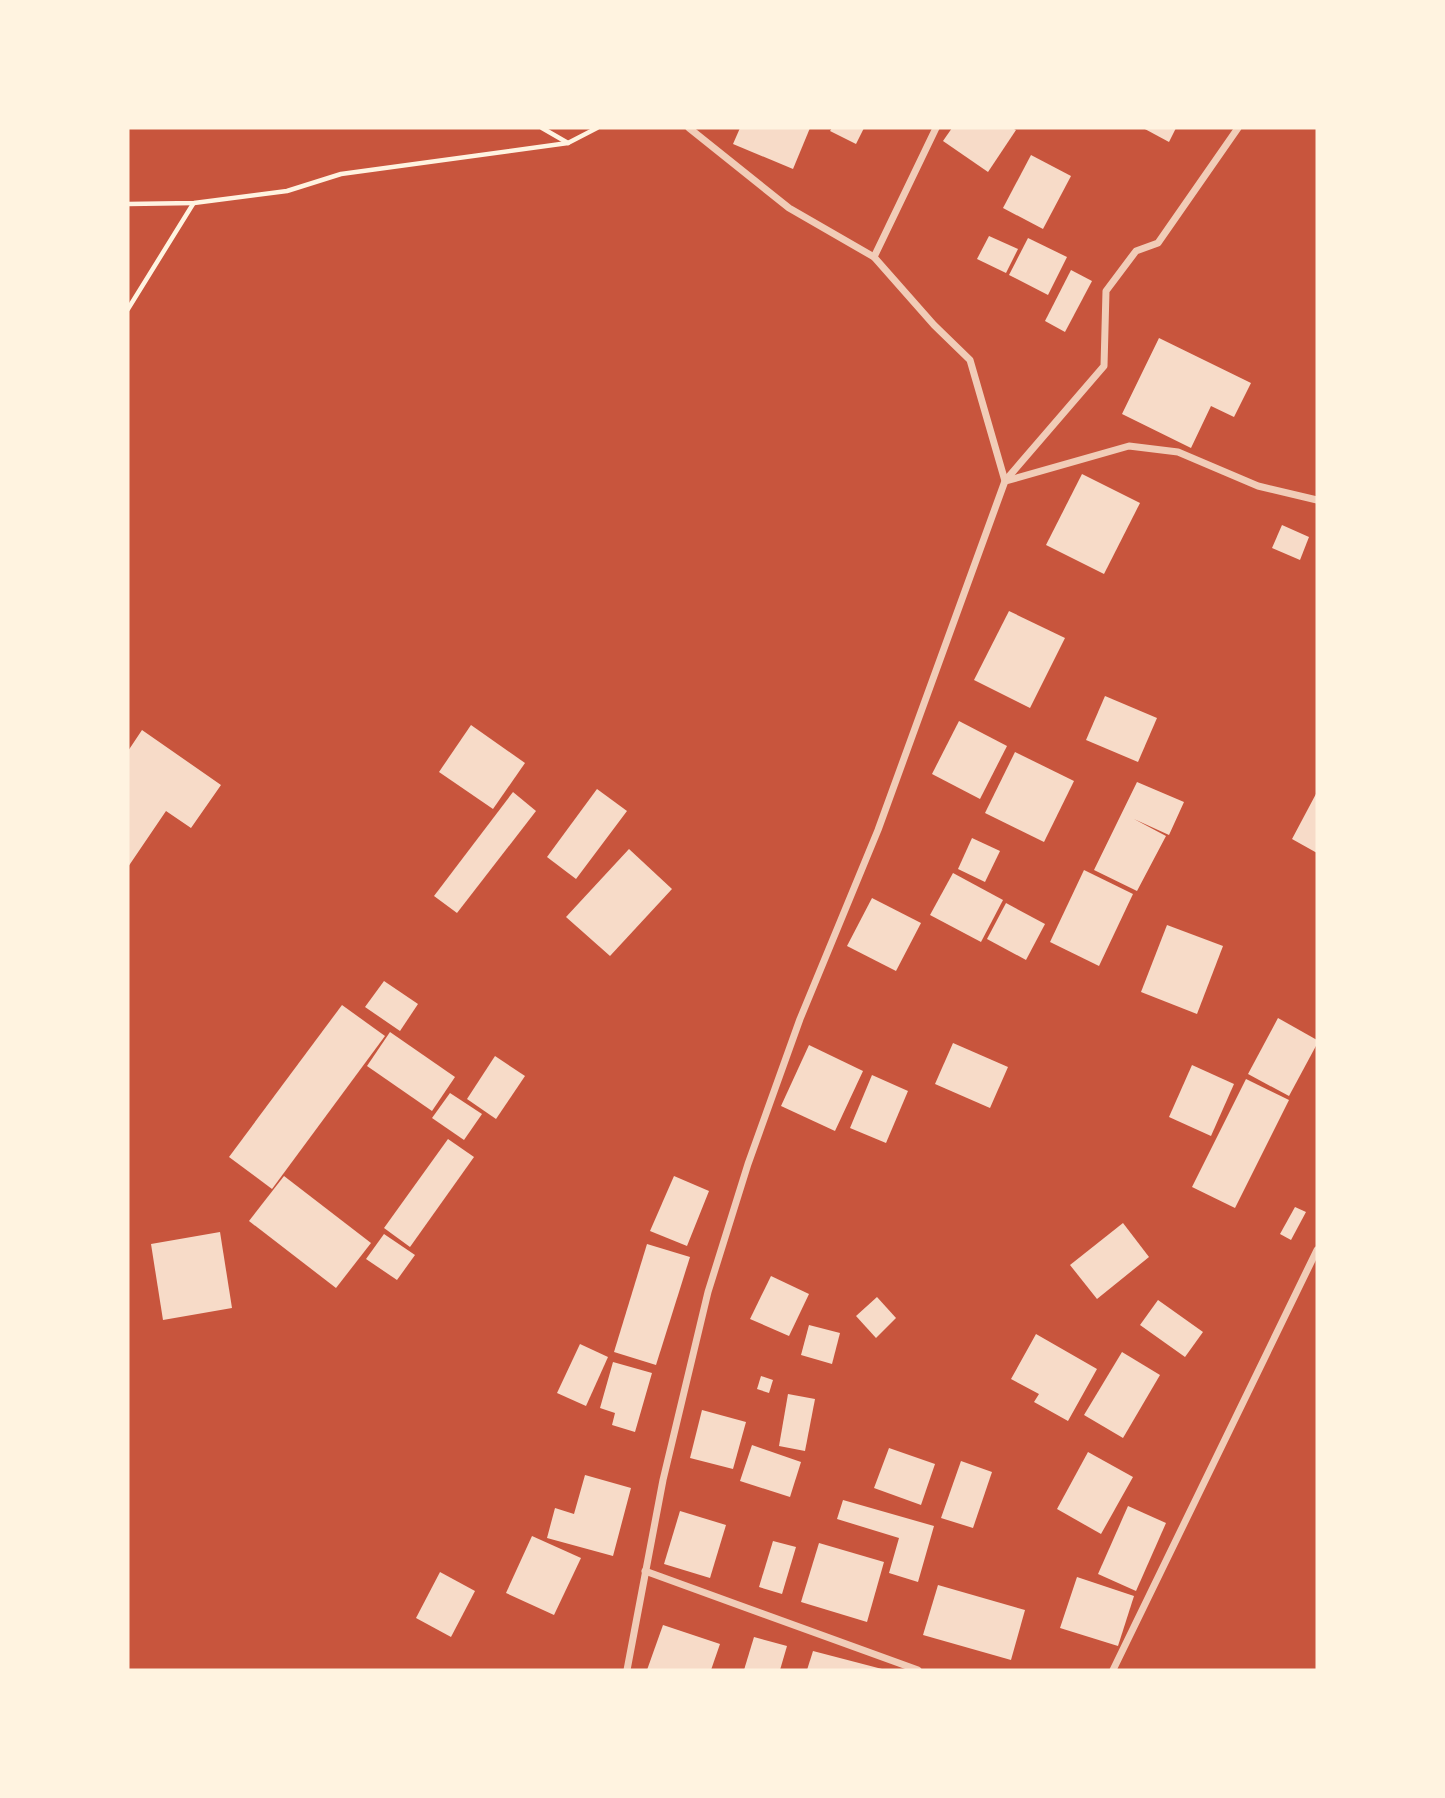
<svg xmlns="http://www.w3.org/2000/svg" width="1445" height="1798" font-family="Lato,sans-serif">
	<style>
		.building { fill: #f7dbc8 }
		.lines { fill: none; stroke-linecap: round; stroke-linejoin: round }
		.path { stroke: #fff3e0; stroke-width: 4.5 }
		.minor { stroke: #f1ccb7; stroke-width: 7 }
	</style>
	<rect width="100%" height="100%" fill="#c8553d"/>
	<g class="building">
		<path d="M740,128H810L793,169L733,144Z"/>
		<path d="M832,128H864L856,144L830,131Z"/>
		<path d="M952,128H1012L1016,130L988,172L943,141Z"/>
		<path d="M1143,128H1176L1169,142Z"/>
		<path d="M1031,155L1071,176L1043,229L1003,208Z"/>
		<path d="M989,236L1018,249L1006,273L977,259Z"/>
		<path d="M1028,238L1067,257L1048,295L1009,275Z"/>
		<path d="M1071,270L1092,281L1065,332L1045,321Z"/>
		<path d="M1159,338L1251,383L1234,417L1211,406L1191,448L1122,414Z"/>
		<path d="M1082,474L1140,503L1104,574L1046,545Z"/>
		<path d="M1282,525L1309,537L1300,560L1272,548Z"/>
		<path d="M1009,611L1065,638L1030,708L974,680Z"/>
		<path d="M1105,696L1157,718L1138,762L1086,740Z"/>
		<path d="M959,721L1007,746L980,799L932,774Z"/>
		<path d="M471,725L525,763L493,809L439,772Z"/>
		<path d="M142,730L221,785L191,828L166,811L128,867V751Z"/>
		<path d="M1015,752L1074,781L1044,842L985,813Z"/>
		<path d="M1137,782L1184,802L1169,835L1134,819L1166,836L1137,891L1094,870Z"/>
		<path d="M597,789L627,811L576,879L547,857Z"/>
		<path d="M513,792L536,811L457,913L434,896Z"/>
		<path d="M1317,792V853L1292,839Z"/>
		<path d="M972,838L1000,851L985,882L958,869Z"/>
		<path d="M629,849L672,889L610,956L566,917Z"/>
		<path d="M1084,870L1133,894L1099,966L1050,942Z"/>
		<path d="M953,873L1003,900L981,942L930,915Z"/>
		<path d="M872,898L921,923L896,971L847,946Z"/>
		<path d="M1006,903L1045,924L1026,960L987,939Z"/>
		<path d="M1167,925L1223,946L1197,1014L1141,992Z"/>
		<path d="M384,981L418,1004L400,1031L365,1007Z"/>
		<path d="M342,1005L385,1036L272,1189L229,1157Z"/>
		<path d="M1278,1018L1317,1040V1044L1289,1096L1248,1074Z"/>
		<path d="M390,1032L455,1077L432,1111L367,1066Z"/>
		<path d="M953,1043L1008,1067L990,1108L935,1084Z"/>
		<path d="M809,1045L863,1071L835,1131L781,1106Z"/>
		<path d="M495,1056L525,1076L496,1119L467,1099Z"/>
		<path d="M1192,1065L1234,1084L1211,1136L1169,1117Z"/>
		<path d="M872,1075L908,1091L886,1143L850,1128Z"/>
		<path d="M1246,1079L1289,1100L1235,1208L1192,1187Z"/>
		<path d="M450,1093L482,1114L464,1140L432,1118Z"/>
		<path d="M448,1139L474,1157L410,1247L384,1228Z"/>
		<path d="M284,1176L371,1243L336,1288L249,1221Z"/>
		<path d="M674,1176L709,1191L687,1246L650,1231Z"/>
		<path d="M1295,1207L1306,1212L1291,1240L1280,1234Z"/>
		<path d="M1123,1223L1149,1257L1097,1299L1070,1265Z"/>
		<path d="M220,1232L232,1308L163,1320L151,1244Z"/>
		<path d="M384,1234L415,1255L397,1280L366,1259Z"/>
		<path d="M647,1244L690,1257L656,1365L614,1352Z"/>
		<path d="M771,1276L809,1294L789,1336L750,1319Z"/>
		<path d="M877,1297L896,1318L876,1338L856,1316Z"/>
		<path d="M1158,1300L1203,1332L1185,1357L1140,1325Z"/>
		<path d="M809,1325L840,1333L832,1364L801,1355Z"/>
		<path d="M1036,1334L1097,1369L1068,1421L1034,1402L1039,1394L1011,1379Z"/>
		<path d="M580,1344L608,1357L586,1406L557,1393Z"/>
		<path d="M1122,1352L1160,1375L1123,1438L1084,1415Z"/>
		<path d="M613,1362L652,1373L635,1432L612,1425L615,1413L600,1408Z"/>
		<path d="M761,1376L773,1380L769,1393L757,1389Z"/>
		<path d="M788,1394L815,1399L805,1451L779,1446Z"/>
		<path d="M702,1410L746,1422L733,1469L690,1458Z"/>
		<path d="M752,1445L801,1462L790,1497L740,1481Z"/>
		<path d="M889,1448L935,1464L921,1505L874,1488Z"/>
		<path d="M1088,1452L1133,1477L1101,1534L1057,1509Z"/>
		<path d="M961,1461L992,1472L973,1528L941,1518Z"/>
		<path d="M585,1475L631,1488L613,1556L547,1538L555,1508L574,1514Z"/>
		<path d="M843,1500L934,1526L918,1582L889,1573L899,1538L837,1519Z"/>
		<path d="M1128,1506L1166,1523L1136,1591L1098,1574Z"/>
		<path d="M680,1511L726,1525L710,1578L664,1564Z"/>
		<path d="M532,1536L581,1558L554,1615L506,1593Z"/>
		<path d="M773,1541L796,1547L782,1594L759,1587Z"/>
		<path d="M819,1543L884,1562L867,1622L801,1602Z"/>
		<path d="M440,1572L475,1591L451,1637L416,1618Z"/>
		<path d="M1077,1577L1134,1596L1118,1646L1060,1628Z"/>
		<path d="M938,1585L1025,1610L1011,1660L923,1635Z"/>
		<path d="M663,1625L720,1644L711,1670H647Z"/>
		<path d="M754,1637L787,1646L780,1670H744Z"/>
		<path d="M813,1651L882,1669L881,1670H807Z"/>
	</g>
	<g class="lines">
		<g class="path">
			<path d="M542,128L568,143"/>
			<path d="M128,204L194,203L287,191L341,174L568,143L597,128"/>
			<path d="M128,309L193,204"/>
		</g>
		<g class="minor">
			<path d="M689,128L789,208L874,257L934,325L970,360L1005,481"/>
			<path d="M874,257L936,128"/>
			<path d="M1006,481L1129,446L1178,452L1258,486L1317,500"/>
			<path d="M645,1571L918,1670"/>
			<path d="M627,1670L663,1480L708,1292L748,1164L800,1019L878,830L1005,481L1104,366L1106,291L1136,251L1158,243L1238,128"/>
			<path d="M1113,1670L1317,1250"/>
		</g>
	</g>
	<rect width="1445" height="1798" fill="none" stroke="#fff3e0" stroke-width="259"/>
</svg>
